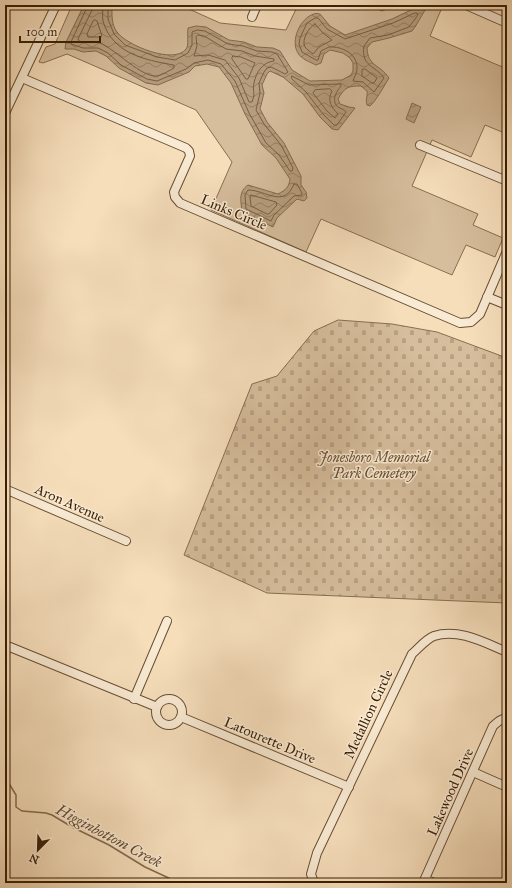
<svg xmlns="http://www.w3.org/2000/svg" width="512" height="888" font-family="'IM FELL Great Primer',serif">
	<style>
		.grass { fill: #d6bd9c; stroke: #886e50 }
		.cemetery { fill: url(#cemetery-stones); stroke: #886e50 }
		.water { fill: url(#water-waves); stroke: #846a4d }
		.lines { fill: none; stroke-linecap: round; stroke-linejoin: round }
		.shore { stroke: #785e40; stroke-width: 1 }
		.stream { stroke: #846a4d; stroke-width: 1.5 }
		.minor-casing { stroke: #684e32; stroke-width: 10 }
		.minor { stroke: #f9ead3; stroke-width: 8 }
		.labels { text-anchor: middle; stroke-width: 3; stroke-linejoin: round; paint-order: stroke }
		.street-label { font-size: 14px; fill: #391e04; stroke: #f9ead3 }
		.park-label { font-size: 14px; font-style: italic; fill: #684e32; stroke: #f9ead3 }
		.water-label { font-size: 15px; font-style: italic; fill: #654a2e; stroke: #f9ead3 }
	</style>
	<defs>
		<pattern id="cemetery-stones" width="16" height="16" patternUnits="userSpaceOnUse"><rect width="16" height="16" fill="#d6bd9c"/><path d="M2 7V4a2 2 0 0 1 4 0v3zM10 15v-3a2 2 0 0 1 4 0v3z" fill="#b8a285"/></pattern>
		<pattern id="water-waves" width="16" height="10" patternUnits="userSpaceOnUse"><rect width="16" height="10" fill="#b69d7d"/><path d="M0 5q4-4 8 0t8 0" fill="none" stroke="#957f64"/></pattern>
	</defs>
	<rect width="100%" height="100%" fill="#f6debb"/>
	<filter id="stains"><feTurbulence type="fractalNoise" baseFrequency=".005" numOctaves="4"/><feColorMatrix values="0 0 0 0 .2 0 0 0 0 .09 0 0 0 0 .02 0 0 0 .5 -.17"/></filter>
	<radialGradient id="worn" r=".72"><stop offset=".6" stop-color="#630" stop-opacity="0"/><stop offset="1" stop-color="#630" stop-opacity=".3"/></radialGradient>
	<path class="grass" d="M72,5H180L220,23L286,30L298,5H368L382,11L396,5H443L430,36L507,69V134L485,125L471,157L432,140L412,186L478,214L473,225L503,238L495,257L466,245L452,275L321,219L306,252L211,210L232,162L196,110L67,54L43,63L39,62L46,47L55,44Z"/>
	<path class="cemetery" d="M338,320L392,324L437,332L507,358V603L267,593L184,555L252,384L277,376L314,331Z"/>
	<g class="water">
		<path d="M84,5H112C112,14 111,24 117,32C126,45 174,65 186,49C189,46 187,34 188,28L196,26L206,27L229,40L244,42L257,47L273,48L280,51L292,70L310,81L342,80L351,75L353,71V63L350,58L343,53L330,50L324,54L321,63L316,65C310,62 301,59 298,53C290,41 300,18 314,14C314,13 320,14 320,14L330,26L345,35L392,19L413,9L417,5H428L415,27L412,31L389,38L372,42L367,48C368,67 380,64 389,78C384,86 376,101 370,106L367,105C365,100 368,96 367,91L361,86C348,86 345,87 338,99L340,104L349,107L355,108L338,130L332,129L320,117L303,94L283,77L270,71L267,74L262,85L264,93L260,109L267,122L284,143L301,176V185L306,192L307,198L304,201L297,199L277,218L273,227L242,212C241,201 238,192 248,185L278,194C286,190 289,187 290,179L276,158L262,145L245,114L231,83L219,67L207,64L195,66L189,72L158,85L146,83L119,68L106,56L96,51L83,52L74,49H65L66,42Z"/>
		<path d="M412,103L421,107L414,123L406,119Z"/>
	</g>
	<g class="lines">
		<g class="shore">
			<path d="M88,5L71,42V44L83,48H98L108,53L121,65L147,79L157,81L186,69L194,63L208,60L221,64L235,81L249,113L266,143L279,155L290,171H292L293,168L281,145L264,124L256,110L260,93L259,83L264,72L267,68L271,67L285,74L288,72L277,54L272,52L257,51L243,46L228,44L205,31L197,30L192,32V45L188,53L175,60L157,57L125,45L114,34L108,19V5"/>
			<path d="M93,5L92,10L78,39L79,41C86,44 94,41 100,43C115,49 142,78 157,76C163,75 170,70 174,68V65C144,60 112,53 103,21C102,16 103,10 103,5"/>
			<path d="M415,13H417L418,15L409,27L388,35L370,38L364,46C361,67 375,65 384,78L374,92L363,82L353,81C354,77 357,74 357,69C358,54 342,46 329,47L321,51L318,60H316L302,52L299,44L300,38L307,23L315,18H318L327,29L345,39L393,23Z"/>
			<path d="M95,20L97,21L102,36L100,37H88L87,34L93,21Z"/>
			<path d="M315,24L323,33L332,40L319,47L313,54C311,52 307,50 305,47C301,40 309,27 315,24Z"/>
			<path d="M198,35L204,36L226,49L242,51L255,56L274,59V61C263,62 256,72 254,83C252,91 256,92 252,102H249L239,78L225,60L208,55L194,56L197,46L196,37Z"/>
			<path d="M233,56L241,57L255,63L248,79H246L232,59Z"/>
			<path d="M365,69L377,78L374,83H372L362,76V70Z"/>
			<path d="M292,76L309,85L341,84V86C336,92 331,101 338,107C341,109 344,109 346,112L337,125H334L323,114L306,92L292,79Z"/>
			<path d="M330,89L332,91C327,100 331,107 338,114L335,118L327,111L313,93L315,90Z"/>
			<path d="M294,184H297L302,193V195L294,196L274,215L271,221L246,209L245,195L248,190C266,190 284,209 294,184Z"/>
			<path d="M251,195L276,202L277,205L269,214H267L251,206L250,197Z"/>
		</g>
		<path class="stream" d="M5,777L16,795V807L22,811L46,813L52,815L72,827L109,845L145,867L173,880L176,883"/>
		<g class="minor-casing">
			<g id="minor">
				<path d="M466,5L507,23"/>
				<path d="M252,17L257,5"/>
				<path d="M22,78L186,148L189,151L190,156L174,192L175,197L180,203L460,323L471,322L480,314L507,251"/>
				<path d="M5,113L56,5"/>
				<path d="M420,145L507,181"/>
				<path d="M487,297L507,305"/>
				<path d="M5,489L126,541"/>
				<path d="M5,645L157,707"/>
				<path d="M134,699L167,621"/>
				<circle cx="169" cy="712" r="13"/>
				<path d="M181,717L349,787"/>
				<path d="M473,772L507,787"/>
				<path d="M425,879L434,883"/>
				<path d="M314,883L311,874L317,853L412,654C419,648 426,639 434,636C459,628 485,643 507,652"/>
				<path d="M423,883L493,726L499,721L507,717"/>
			</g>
		</g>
		<use href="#minor" class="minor"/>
	</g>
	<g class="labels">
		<g class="street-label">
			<text transform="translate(234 212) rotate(23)" y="5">Links Circle</text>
			<text transform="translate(70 503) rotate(24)" y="5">Aron Avenue</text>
			<text transform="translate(368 714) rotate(-65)" y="5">Medallion Circle</text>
			<text transform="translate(270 740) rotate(23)" y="5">Latourette Drive</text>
			<text transform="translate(450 792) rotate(-66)" y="5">Lakewood Drive</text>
		</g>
		<g class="park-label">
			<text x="374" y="462">Jonesboro Memorial<tspan x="374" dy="16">Park Cemetery</tspan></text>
		</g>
		<g class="water-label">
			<text transform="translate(109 836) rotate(28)" y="5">Higginbottom Creek</text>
		</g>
	</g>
	<rect width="512" height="888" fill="none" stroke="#f6debb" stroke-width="20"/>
	<rect x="6" y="6" width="500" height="876" fill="none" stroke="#391e04" stroke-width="2"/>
	<rect x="10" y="10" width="492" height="868" fill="none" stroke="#391e04"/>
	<g transform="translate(38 850) rotate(203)" stroke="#f9ead3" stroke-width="3" paint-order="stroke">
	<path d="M0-3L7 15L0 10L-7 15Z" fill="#391e04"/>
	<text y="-6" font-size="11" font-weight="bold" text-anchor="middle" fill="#391e04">N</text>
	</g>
	<path d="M20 36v6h80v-6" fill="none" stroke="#391e04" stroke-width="2"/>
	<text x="26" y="36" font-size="12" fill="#391e04" stroke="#f9ead3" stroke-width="3" paint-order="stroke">100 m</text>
	<rect width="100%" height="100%" filter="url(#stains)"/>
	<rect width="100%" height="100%" fill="url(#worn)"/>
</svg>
